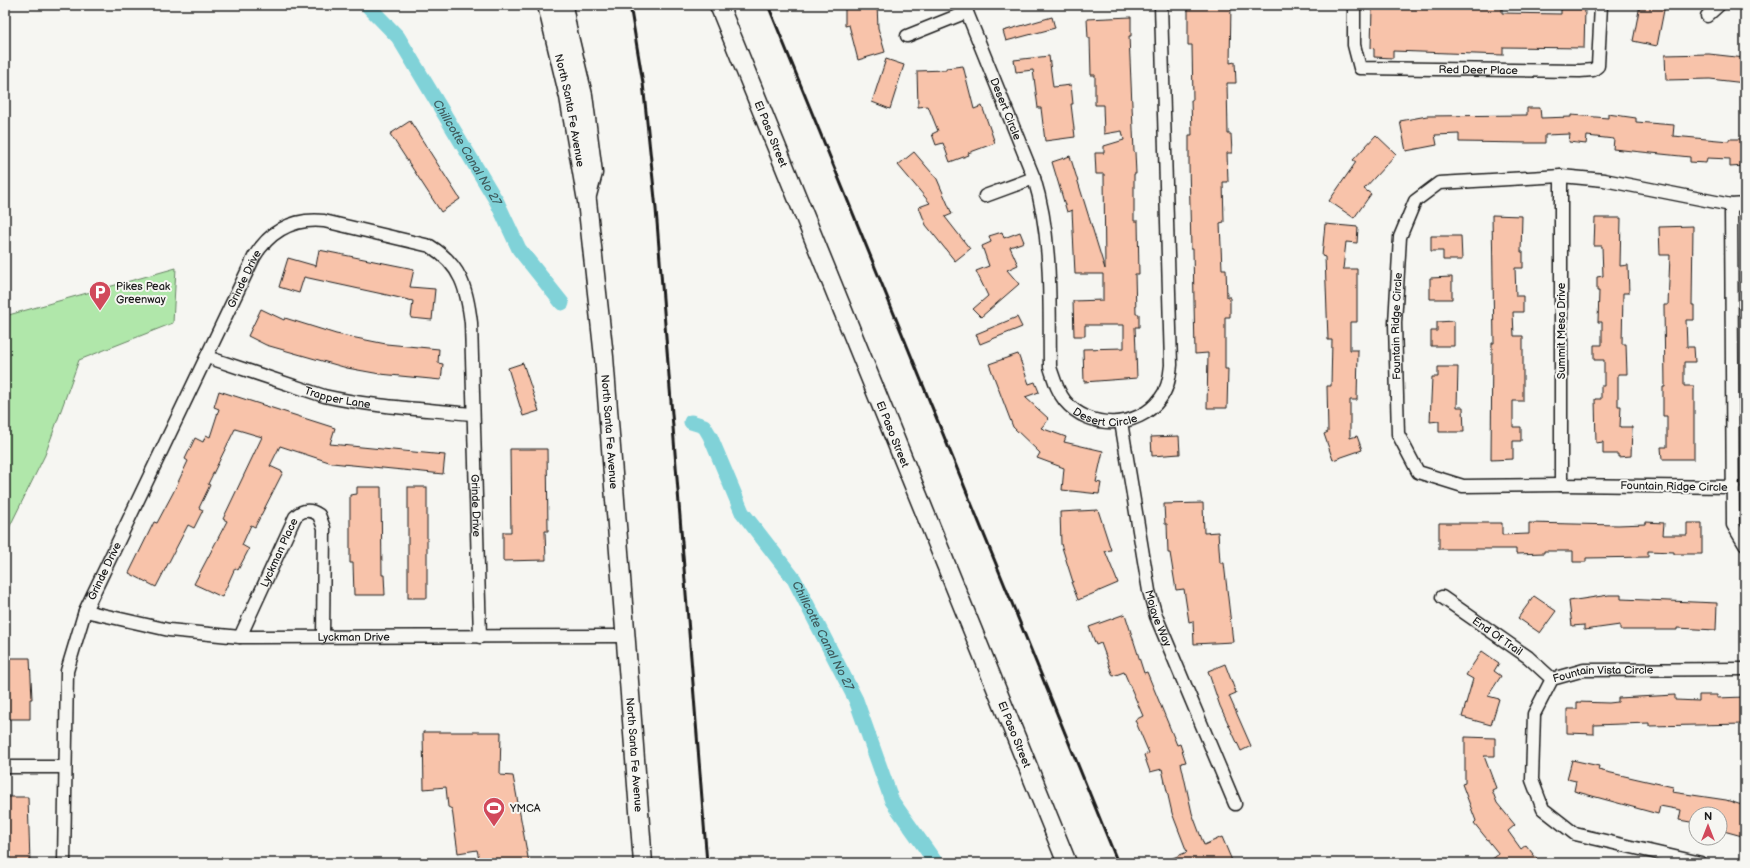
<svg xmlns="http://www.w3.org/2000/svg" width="1750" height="868" font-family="'Balsamiq Sans',sans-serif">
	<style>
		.green { fill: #b0e7aa; stroke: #668263 }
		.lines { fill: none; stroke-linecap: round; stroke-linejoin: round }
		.canal { stroke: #80d2d8; stroke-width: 15 }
		.building { fill: #f8c3aa; stroke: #1c1c1c }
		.minor-casing { stroke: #1c1c1c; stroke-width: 15 }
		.tertiary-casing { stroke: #1c1c1c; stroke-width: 19 }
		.secondary-casing { stroke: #1c1c1c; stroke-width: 21 }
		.minor { stroke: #f6f6f2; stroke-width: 12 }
		.tertiary { stroke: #f6f6f2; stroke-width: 16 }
		.secondary { stroke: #f6f6f2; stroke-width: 18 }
		.rail { stroke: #1c1c1c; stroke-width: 3 }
		.labels { text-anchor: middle; stroke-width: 4; stroke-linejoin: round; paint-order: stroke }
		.street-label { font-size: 11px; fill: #1c1c1c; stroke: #f6f6f2 }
		.poi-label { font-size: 11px; fill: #1c1c1c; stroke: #f6f6f2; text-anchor: start }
		.water-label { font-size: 12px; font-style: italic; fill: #3f5c5e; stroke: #f6f6f2 }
	</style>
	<rect width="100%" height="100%" fill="#f6f6f2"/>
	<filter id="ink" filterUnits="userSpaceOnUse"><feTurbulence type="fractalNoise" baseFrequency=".025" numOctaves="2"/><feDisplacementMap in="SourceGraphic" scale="8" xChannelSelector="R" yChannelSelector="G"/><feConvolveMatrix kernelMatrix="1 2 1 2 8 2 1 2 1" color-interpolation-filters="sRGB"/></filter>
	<g filter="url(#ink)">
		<path class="green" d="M176,268L173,323L79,360L45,455L5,536V316Z"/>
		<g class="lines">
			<g class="canal">
				<path id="s1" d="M367,5L398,37L497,202L519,249L562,303"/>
				<path id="s2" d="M691,422L704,426L710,436L742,512L794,579L856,700L892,801L936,863"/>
			</g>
		</g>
		<g class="building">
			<path d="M877,5L878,28L885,52L858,60L849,25L845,26V7Z"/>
			<path d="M1188,5H1231L1230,63L1235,62L1236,83H1227L1228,134H1231L1232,153H1227L1228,182H1223L1224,222L1220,223L1222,269H1226L1227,297H1230V317H1225V369H1228L1227,408H1207L1208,353L1195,354L1193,249H1191L1189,164V135H1192L1191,100H1193L1192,45H1188Z"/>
			<path d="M1412,5H1502V13L1561,14V9H1585L1584,48L1503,47V55L1393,51V58L1374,57V49L1371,48L1372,7L1412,8Z"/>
			<path d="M1640,5H1665L1657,46L1633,41Z"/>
			<path d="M1052,17L1055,28L1006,41L1003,31Z"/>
			<path d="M1131,17V36H1129L1134,152H1135L1136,174H1134V221H1138L1139,274H1135L1136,314H1139V327H1135L1137,378L1084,382L1083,349L1124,348V325H1085V336H1074L1073,301L1103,300V274H1075L1072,210L1067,212L1052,162L1070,156L1105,269L1104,174H1096L1095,153H1104V146L1124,140L1122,131L1104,134L1103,105H1095V75H1091L1090,38H1088L1087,19Z"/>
			<path d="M1709,54L1745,58V83L1710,79L1666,80L1665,55Z"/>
			<path d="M1049,56L1053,87L1071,85L1073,104H1071L1075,137L1045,141L1041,108H1038L1033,70L1016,72L1014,60Z"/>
			<path d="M886,59L904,65L890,109L872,102Z"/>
			<path d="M963,66L974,109L982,106L995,143L968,153L969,155L950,162L943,143L936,145L932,134L938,131L928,106L918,107L917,71L946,70V68Z"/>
			<path d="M1527,108H1540L1541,118L1571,117V115L1608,118V114L1636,118V122L1674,125L1673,136L1729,141V139H1745V166L1730,167V159L1707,158L1706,163L1690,162V157L1613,149L1614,139L1587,136L1586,144L1569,142L1570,134L1545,135V143H1527L1459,142V134L1435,135L1437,145L1406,151L1400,121L1427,116L1527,115Z"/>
			<path d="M410,121L460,199L441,212L390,134Z"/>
			<path d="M1376,135L1396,154L1364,189L1371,194L1354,218L1329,201L1356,162L1353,160Z"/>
			<path d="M914,152L937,179L952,214L945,217L970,249L955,261L926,225L919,207L930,203L898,165Z"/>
			<path d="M1492,215L1522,216L1521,252H1523V268H1515L1516,296H1523V312H1513L1514,336H1523V401H1513V427H1521V441H1513V459L1491,460L1492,343H1494Z"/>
			<path d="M1595,218H1621L1620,266L1628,265L1629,293H1623L1622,344H1626L1627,374H1618V406H1621L1620,427H1632L1631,456L1618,457V454H1603V442L1596,443L1595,399H1601V386H1604V360H1594V345H1602V322H1598L1599,291H1597V277L1603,276L1602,246H1594Z"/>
			<path d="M1325,224L1358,227L1357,243L1346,242L1343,269H1357V322H1350V350H1358L1357,400H1350V438L1357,436L1362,450L1333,460L1324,434L1328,432L1327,386H1331L1332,340H1328L1325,257L1322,256Z"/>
			<path d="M1693,226L1692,305H1694V320H1686L1687,347H1694L1695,362H1684V386H1694V459H1662L1661,447H1667V416H1663V387H1665L1664,305H1668L1670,255H1660L1659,227Z"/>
			<path d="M1002,232L1004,238L1020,232L1024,242L1010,247L1018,265L1007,270L1019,284L981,317L973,309L988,296L976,271L989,266L982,246L991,242L989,236Z"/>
			<path d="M1431,236H1461L1462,260H1443V251H1431Z"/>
			<path d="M319,250L414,269L410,287L435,289L432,320L411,318L413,301L387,295L304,277L299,293L279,287L288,258L316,266Z"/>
			<path d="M1452,277V299H1430V278Z"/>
			<path d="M261,309L284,320L285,318L336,334L386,344L439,349L438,363L443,364L441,380L380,374L347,368L266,345L248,336Z"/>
			<path d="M1017,317L1022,327L980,344L976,334Z"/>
			<path d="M1454,321V346H1431V331H1437V322Z"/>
			<path d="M1018,354L1029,384L1035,382L1039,392L1025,397L1049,419L1041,428L1066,437L1064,442L1103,451L1096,482L1101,483L1099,494L1062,490L1064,468L1037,458L1040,453L1013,427L989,364Z"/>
			<path d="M523,363L539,411L523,416L508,368Z"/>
			<path d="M1438,367H1458L1457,407H1463L1464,432H1439V421L1430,422L1432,377H1438Z"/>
			<path d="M219,391L335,428L330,444L445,455L443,474L332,463L280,446L270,466L283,472L255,527L251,525L242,545L249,549L238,570L235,568L222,597L194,584L227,521L223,519L262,437L235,429L208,484L210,485L199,508L203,510L194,528L188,525L156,587L129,573L154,522L157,523L173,493L188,461L185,459L195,438L203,442L206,435L210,437L219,409L214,407Z"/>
			<path d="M1179,436L1180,454L1152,456L1151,437Z"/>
			<path d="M510,449H547L548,531H545L546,560L503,561V532H511Z"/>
			<path d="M357,487H381L382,575H384L385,595H354L353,563H350V495L357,494Z"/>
			<rect x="408" y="487" width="19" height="111"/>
			<path d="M1203,503L1204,533L1218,532L1220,563H1224L1233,642L1194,644L1193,621L1189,622L1184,589L1176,590L1170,553H1168L1167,524H1165L1164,504Z"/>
			<path d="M1098,510L1111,550L1105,551L1118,583L1078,600L1071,582H1073L1061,544L1060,512Z"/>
			<path d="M1646,522L1664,523L1663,535H1687V523H1702V554H1674V552L1648,551V557L1586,558V562H1573V551H1544V553L1516,554V549H1439V523H1502V535L1529,534V523L1618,525L1646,524Z"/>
			<path d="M1609,595H1621V599L1717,603L1716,630L1677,628V630H1620V625L1584,630V625L1572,626L1569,601Z"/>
			<path d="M1534,596L1556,611L1540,633L1518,618Z"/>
			<path d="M1125,614L1144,673L1147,672L1177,745L1180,744L1186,762L1181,763L1192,813L1204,845L1222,837L1233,863H1161L1187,852L1172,813L1162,769L1150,772L1144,755L1149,753L1135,720L1143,716L1124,672L1113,676L1101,643L1096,645L1089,627Z"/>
			<path d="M1482,651L1499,663L1494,671L1501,676L1488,696L1499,699L1491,725L1462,717L1473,679L1466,675Z"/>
			<path d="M5,658H30L32,699H30V719H5Z"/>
			<path d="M1225,664L1236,693L1229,696L1251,746L1241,751L1220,706L1208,671Z"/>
			<path d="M1675,695V700L1699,701V695H1717V698L1745,697V724L1649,726V723L1594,725V734L1567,733V709H1577V702L1609,703L1618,702V698Z"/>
			<path d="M423,732H501L500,775L513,776L529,863H480L477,850L458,853L452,809L448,807L446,787L424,789Z"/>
			<path d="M1465,737L1495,738V756H1484L1496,788L1492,790L1497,803L1515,825L1508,831L1521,849L1526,845L1540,863H1487L1499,854L1474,823L1476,821L1462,784L1465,783Z"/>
			<path d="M1572,760L1599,766L1598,770L1673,787L1672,792L1726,800L1745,806V824L1742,836L1720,830V814H1696V823L1679,820L1681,810L1660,806L1658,814L1574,791L1576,781L1567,779Z"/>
			<path d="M5,797H28L30,863H5Z"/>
		</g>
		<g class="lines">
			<g class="minor-casing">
				<g id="minor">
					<path id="s3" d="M964,5L1034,178C1053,239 1049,304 1050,367C1054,379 1057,391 1065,401C1089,430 1138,429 1160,399C1168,389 1170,377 1171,365L1161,5"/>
					<path id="s4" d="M1354,5V45L1360,68L1580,71L1593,70L1598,66L1601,5"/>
					<path d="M1707,16L1719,5"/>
					<path d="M907,36L967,12"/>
					<path d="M1561,176V485"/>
					<path d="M985,196L1034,178"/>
					<path d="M1731,205L1733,525L1745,545"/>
					<path id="s5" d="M207,357L324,396C373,407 423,409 473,414"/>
					<path id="s6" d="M1121,422L1149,591L1156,616L1235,804"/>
					<path id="s7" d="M1733,487L1561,485L1463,486L1418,472L1398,434L1395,323L1400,237L1415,201L1439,183L1561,176L1604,180L1731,205L1745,204"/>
					<path id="s8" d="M1442,597L1528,657L1552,679"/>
					<path id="s9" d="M85,611L169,630L240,637L625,636"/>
					<path id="s10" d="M240,637L295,517C303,509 310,509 319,515L324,528L323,637"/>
					<path d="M5,767H65"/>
					<path id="s11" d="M64,863L67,671L85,611L254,257C270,231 293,218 324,221L430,246C461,265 467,289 471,323L480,637"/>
					<path id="s12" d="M1701,863L1575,834L1543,809L1532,780L1534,714L1552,679L1584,670L1745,669"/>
				</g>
			</g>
			<g class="tertiary-casing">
				<path id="tertiary" d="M564,5L568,28L584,95L594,173L587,199"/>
			</g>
			<g class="secondary-casing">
				<g id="secondary">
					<path id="s13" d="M547,5L569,97L587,201L604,357L643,863"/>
					<path id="s14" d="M719,5L1067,863"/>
				</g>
			</g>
			<use href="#minor" class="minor"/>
			<use href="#tertiary" class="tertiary"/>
			<use href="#secondary" class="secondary"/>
			<g class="rail">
				<path d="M630,5L643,83L656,209L707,863"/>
				<path d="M768,5L1118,863"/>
			</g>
		</g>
	</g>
	<defs>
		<g id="parking-pin" transform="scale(1.15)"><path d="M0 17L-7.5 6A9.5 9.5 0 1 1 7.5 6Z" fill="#d1495b" stroke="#f6f6f2"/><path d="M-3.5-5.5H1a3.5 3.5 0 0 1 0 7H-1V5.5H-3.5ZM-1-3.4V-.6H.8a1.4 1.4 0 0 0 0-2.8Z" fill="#fff"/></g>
		<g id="stadium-pin" transform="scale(1.15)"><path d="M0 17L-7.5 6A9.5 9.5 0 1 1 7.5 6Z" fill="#d1495b" stroke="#f6f6f2"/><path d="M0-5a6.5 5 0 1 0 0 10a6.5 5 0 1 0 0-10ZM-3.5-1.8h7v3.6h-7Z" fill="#fff"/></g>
	</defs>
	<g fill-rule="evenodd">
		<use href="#parking-pin" x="100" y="292"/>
		<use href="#stadium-pin" x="494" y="808"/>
	</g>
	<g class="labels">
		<g class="street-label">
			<text dy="4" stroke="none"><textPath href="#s4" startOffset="182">Red Deer Place</textPath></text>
			<text dy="4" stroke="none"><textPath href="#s3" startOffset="112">Desert Circle</textPath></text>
			<text dy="4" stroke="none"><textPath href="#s13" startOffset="108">North Santa Fe Avenue</textPath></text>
			<text dy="4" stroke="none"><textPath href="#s14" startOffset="139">El Paso Street</textPath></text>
			<text dy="4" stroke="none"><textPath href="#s11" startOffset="623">Grinde Drive</textPath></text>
			<text dy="4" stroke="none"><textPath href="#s7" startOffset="468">Fountain Ridge Circle</textPath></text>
			<text transform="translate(1561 331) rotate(-90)" y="4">Summit Mesa Drive</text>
			<text dy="4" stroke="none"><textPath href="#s5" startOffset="137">Trapper Lane</textPath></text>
			<text dy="4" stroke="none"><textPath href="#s3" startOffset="460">Desert Circle</textPath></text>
			<text dy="4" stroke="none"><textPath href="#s13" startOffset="432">North Santa Fe Avenue</textPath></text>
			<text dy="4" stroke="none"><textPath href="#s14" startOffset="463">El Paso Street</textPath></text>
			<text transform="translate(1674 486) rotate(1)" y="4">Fountain Ridge Circle</text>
			<text dy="4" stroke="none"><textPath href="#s11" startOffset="1113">Grinde Drive</textPath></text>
			<text dy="4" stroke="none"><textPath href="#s10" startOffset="93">Lyckman Place</textPath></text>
			<text dy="4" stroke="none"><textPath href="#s11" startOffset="299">Grinde Drive</textPath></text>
			<text dy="4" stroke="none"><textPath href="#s6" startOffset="200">Mojave Way</textPath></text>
			<text dy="4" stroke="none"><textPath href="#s9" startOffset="271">Lyckman Drive</textPath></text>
			<text dy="4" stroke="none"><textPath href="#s8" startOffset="68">End Of Trail</textPath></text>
			<text dy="4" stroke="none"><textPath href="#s12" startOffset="358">Fountain Vista Circle</textPath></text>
			<text dy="4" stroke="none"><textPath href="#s14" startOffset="787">El Paso Street</textPath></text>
			<text dy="4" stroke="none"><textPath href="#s13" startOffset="756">North Santa Fe Avenue</textPath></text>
		</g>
		<g class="poi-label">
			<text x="116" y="290">Pikes Peak<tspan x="116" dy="13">Greenway</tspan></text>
			<text x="510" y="812">YMCA</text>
		</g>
		<g class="water-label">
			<text dy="4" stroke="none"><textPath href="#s1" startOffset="179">Chillcotte Canal No 27</textPath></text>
			<text dy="4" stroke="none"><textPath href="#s2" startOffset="256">Chillcotte Canal No 27</textPath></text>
		</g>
	</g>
	<rect width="1750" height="868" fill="none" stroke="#f6f6f2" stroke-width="20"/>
	<rect x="10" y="10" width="1730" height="848" fill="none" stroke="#1c1c1c" stroke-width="1.5" filter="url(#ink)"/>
	<g transform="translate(1708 826)"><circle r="19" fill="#f6f6f2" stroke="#9f9f9c"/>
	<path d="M0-3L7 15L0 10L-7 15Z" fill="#d1495b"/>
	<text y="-6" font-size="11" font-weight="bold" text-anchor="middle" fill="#1c1c1c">N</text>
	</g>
</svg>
